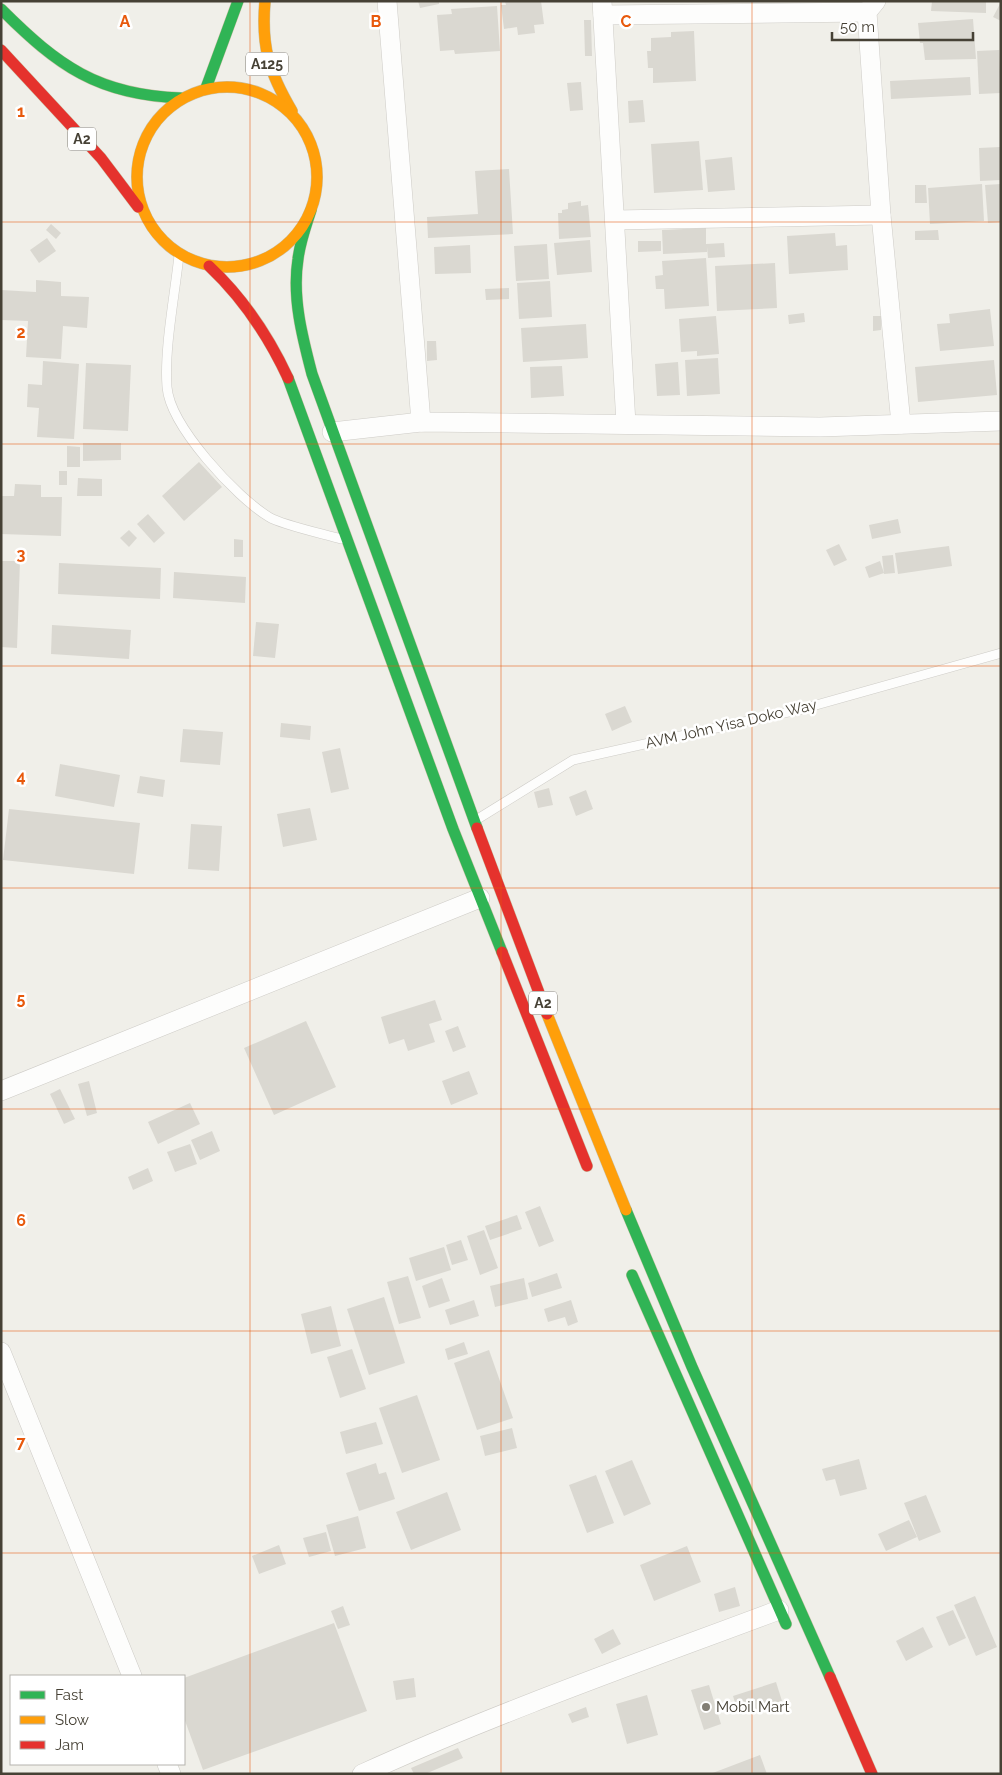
<svg xmlns="http://www.w3.org/2000/svg" width="1002" height="1775" font-family="Raleway,sans-serif">
	<style>
		.building { fill: #dad8d1 }
		.lines { fill: none; stroke-linecap: round; stroke-linejoin: round }
		.lane-casing { stroke: #ceccc7; stroke-width: 10 }
		.street-casing { stroke: #ceccc7; stroke-width: 20 }
		.fast-casing { stroke: #c8bfa4; stroke-width: 12 }
		.slow-casing { stroke: #c8bfa4; stroke-width: 12 }
		.jam-casing { stroke: #c8bfa4; stroke-width: 12 }
		.lane { stroke: #fdfdfc; stroke-width: 9 }
		.street { stroke: #fdfdfc; stroke-width: 19 }
		.fast { stroke: #30b455; stroke-width: 11 }
		.slow { stroke: #ff9f0a; stroke-width: 11 }
		.jam { stroke: #e5322d; stroke-width: 11 }
		.grid { fill: none; stroke: #e8590c; stroke-width: 1; stroke-opacity: 0.55 }
		.poi-dot { fill: #827e74; stroke: #fff; stroke-width: 2 }
		.labels { text-anchor: middle; stroke-width: 5; stroke-linejoin: round; paint-order: stroke }
		.shield { fill: #fff; stroke: #7e7a72; stroke-width: 1 }
		.shield-label { font-size: 14px; font-weight: bold; fill: #464135 }
		.street-label { font-size: 15px; fill: #464135; stroke: #fff }
		.poi-label { font-size: 15px; fill: #464135; stroke: #fff; text-anchor: start }
		.grid-label { font-size: 16px; text-anchor: middle; font-weight: bold; fill: #e8590c; stroke: #fff; stroke-width: 5; stroke-linejoin: round; paint-order: stroke }
	</style>
	<rect width="100%" height="100%" fill="#f0efe9"/>
	<g class="building">
		<path d="M418,1H439V4L420,8Z"/>
		<path d="M505,1H541L544,24L534,25L535,33L518,35L517,27L504,29L501,5H506Z"/>
		<path d="M932,1H986V13L931,11Z"/>
		<path d="M1001,2V21L993,17Z"/>
		<path d="M497,6L500,51L455,54L454,50L440,51L437,15L452,14L451,9Z"/>
		<path d="M973,19L976,59L925,60L923,43H920L918,23Z"/>
		<path d="M584,20H591L592,56H585Z"/>
		<path d="M694,31L696,81L653,83V68H648L647,51H651V38L671,37V32Z"/>
		<path d="M999,50L1001,93L979,94L977,51Z"/>
		<path d="M970,77L971,95L891,99L890,81Z"/>
		<path d="M581,82L583,110L570,111L567,83Z"/>
		<path d="M643,100L645,122L629,123L628,101Z"/>
		<path d="M699,141L703,190L654,193L651,144Z"/>
		<path d="M1000,147L1001,180L980,181L979,148Z"/>
		<path d="M732,157L735,190L708,192L705,160Z"/>
		<path d="M509,169L513,234L428,238L427,217L478,214L475,171Z"/>
		<path d="M982,184L984,221L930,224L928,188Z"/>
		<path d="M1001,184V222L988,223L985,185Z"/>
		<path d="M915,185H926L927,203H915Z"/>
		<path d="M581,201V206L588,205L591,237L559,239L558,213H562V210L568,209V203Z"/>
		<path d="M51,224L61,233L56,239L46,230Z"/>
		<path d="M706,228V244L724,243L725,257L708,258L707,247V252L663,254L662,230Z"/>
		<path d="M938,230L939,240H915V231Z"/>
		<path d="M835,233L836,246L847,245L848,270L789,274L787,236Z"/>
		<path d="M47,238L56,251L39,263L30,250Z"/>
		<path d="M590,240L592,272L557,275L554,243Z"/>
		<path d="M638,241H661V251L638,252Z"/>
		<path d="M547,244L549,279L516,281L514,246Z"/>
		<path d="M470,245L471,273L435,274L434,247Z"/>
		<path d="M706,258L709,306L665,309L664,289H656L655,276L663,275L662,261Z"/>
		<path d="M775,263L777,308L717,311L715,266Z"/>
		<path d="M36,280L61,282V296L89,297L87,328L63,326L61,359L26,357L28,321L1,320V290L36,292Z"/>
		<path d="M550,281L552,317L519,319L517,283Z"/>
		<path d="M509,288V299L486,300L485,289Z"/>
		<path d="M990,309L994,346L940,351L937,324L950,323L949,314Z"/>
		<path d="M804,313L805,322L789,324L788,315Z"/>
		<path d="M716,316L719,354L697,356V351L681,352L679,319Z"/>
		<path d="M873,316H881V330L873,331Z"/>
		<path d="M586,324L588,358L523,362L521,328Z"/>
		<path d="M427,341H436L437,360L427,361Z"/>
		<path d="M718,358L720,394L687,396L685,360Z"/>
		<path d="M994,360L997,395L918,402L915,367Z"/>
		<path d="M43,361L79,364L74,439L37,437L39,408L27,407L28,384L42,385Z"/>
		<path d="M678,362L680,395L657,396L655,364Z"/>
		<path d="M86,363L131,365L128,431L83,429Z"/>
		<path d="M562,366L564,396L531,398L530,367Z"/>
		<path d="M83,443H121V460L83,461Z"/>
		<path d="M67,446L80,447V467H67Z"/>
		<path d="M199,462L222,487L184,521L162,496Z"/>
		<rect x="59" y="471" width="8" height="14"/>
		<path d="M78,478L102,479V496H77Z"/>
		<path d="M15,484L41,485V497H62L61,536L1,534V496H14Z"/>
		<path d="M148,514L165,533L154,543L137,524Z"/>
		<path d="M898,519L901,533L872,539L869,525Z"/>
		<path d="M129,530L137,538L129,547L120,538Z"/>
		<path d="M234,539L243,540V557H234Z"/>
		<path d="M839,544L847,560L834,566L826,550Z"/>
		<path d="M949,546L952,566L898,574L895,553Z"/>
		<path d="M893,555L895,573L884,574L882,556Z"/>
		<path d="M1,561H20L17,648L1,647Z"/>
		<path d="M880,561L884,573L869,578L865,567Z"/>
		<path d="M59,563L161,568L160,599L58,594Z"/>
		<path d="M174,572L246,577L245,603L173,598Z"/>
		<path d="M256,622L279,624L275,658L253,656Z"/>
		<path d="M52,625L131,630L129,659L51,654Z"/>
		<path d="M625,706L632,722L612,731L605,714Z"/>
		<path d="M281,723L311,726L310,740L280,737Z"/>
		<path d="M183,729L223,732L220,765L180,762Z"/>
		<path d="M340,748L349,789L331,793L322,752Z"/>
		<path d="M60,764L120,775L114,807L55,796Z"/>
		<path d="M140,776L165,780L163,797L137,793Z"/>
		<path d="M549,788L553,805L538,808L534,792Z"/>
		<path d="M586,790L593,809L576,816L569,797Z"/>
		<path d="M310,808L317,840L283,847L277,814Z"/>
		<path d="M9,809L140,823L134,874L3,860Z"/>
		<path d="M191,824L222,826L219,871L188,869Z"/>
		<path d="M435,1000L442,1020L429,1024L435,1042L408,1051L404,1039L389,1044L381,1017Z"/>
		<path d="M306,1021L336,1087L274,1115L244,1048Z"/>
		<path d="M458,1026L466,1047L453,1052L445,1031Z"/>
		<path d="M469,1071L478,1094L451,1105L442,1081Z"/>
		<path d="M89,1081L97,1113L87,1116L78,1084Z"/>
		<path d="M60,1089L75,1119L64,1124L50,1094Z"/>
		<path d="M190,1103L200,1124L158,1144L148,1122Z"/>
		<path d="M212,1131L220,1151L200,1160L191,1140Z"/>
		<path d="M190,1144L197,1164L175,1172L167,1152Z"/>
		<path d="M148,1168L153,1181L133,1190L128,1177Z"/>
		<path d="M540,1206L554,1241L539,1247L525,1212Z"/>
		<path d="M517,1215L522,1229L490,1240L485,1226Z"/>
		<path d="M484,1230L498,1268L480,1275L467,1236Z"/>
		<path d="M461,1240L468,1260L452,1265L446,1245Z"/>
		<path d="M444,1247L451,1270L416,1281L409,1258Z"/>
		<path d="M557,1273L562,1288L532,1297L528,1283Z"/>
		<path d="M408,1276L421,1318L399,1324L387,1282Z"/>
		<path d="M442,1278L450,1301L429,1308L422,1286Z"/>
		<path d="M524,1278L528,1299L495,1307L490,1286Z"/>
		<path d="M384,1297L405,1363L369,1375L347,1309Z"/>
		<path d="M474,1300L479,1316L450,1325L445,1310Z"/>
		<path d="M571,1300L578,1322L568,1326L565,1317L548,1322L544,1309Z"/>
		<path d="M331,1306L341,1346L311,1354L301,1314Z"/>
		<path d="M464,1342L468,1354L448,1360L445,1349Z"/>
		<path d="M352,1349L366,1389L340,1398L327,1357Z"/>
		<path d="M489,1350L513,1418L477,1430L454,1363Z"/>
		<path d="M417,1395L440,1460L402,1473L379,1408Z"/>
		<path d="M376,1422L383,1444L346,1454L340,1432Z"/>
		<path d="M512,1428L517,1448L485,1456L480,1436Z"/>
		<path d="M859,1459L867,1489L840,1496L835,1479L826,1481L822,1469Z"/>
		<path d="M632,1460L651,1504L624,1516L605,1471Z"/>
		<path d="M376,1463L379,1474L386,1472L395,1499L359,1511L346,1473Z"/>
		<path d="M596,1475L614,1523L587,1533L569,1485Z"/>
		<path d="M447,1492L461,1530L411,1550L396,1512Z"/>
		<path d="M926,1495L941,1532L919,1541L904,1503Z"/>
		<path d="M358,1516L366,1548L335,1556L326,1525Z"/>
		<path d="M909,1520L917,1537L886,1551L878,1534Z"/>
		<path d="M326,1532L331,1551L309,1557L303,1538Z"/>
		<path d="M279,1545L286,1564L259,1574L252,1556Z"/>
		<path d="M687,1546L701,1582L654,1601L640,1565Z"/>
		<path d="M735,1587L740,1606L719,1612L714,1594Z"/>
		<path d="M975,1596L997,1647L976,1656L954,1605Z"/>
		<path d="M343,1606L350,1625L338,1629L331,1611Z"/>
		<path d="M953,1610L966,1638L949,1646L936,1617Z"/>
		<path d="M334,1623L367,1711L203,1770L184,1718V1678Z"/>
		<path d="M923,1627L933,1647L906,1661L896,1641Z"/>
		<path d="M613,1629L621,1644L602,1654L594,1639Z"/>
		<path d="M414,1678L416,1697L396,1700L393,1681Z"/>
		<path d="M776,1682L782,1701L739,1715L733,1696Z"/>
		<path d="M709,1685L721,1724L704,1730L691,1690Z"/>
		<path d="M647,1695L658,1735L627,1744L616,1704Z"/>
		<path d="M586,1707L589,1717L572,1723L568,1714Z"/>
		<path d="M458,1748L463,1758L425,1774H414L411,1768Z"/>
		<path d="M760,1755L767,1774H710Z"/>
	</g>
	<g class="lines">
		<g class="lane-casing">
			<g id="lane">
				<path d="M179,255C175,294 164,349 167,387C170,426 236,497 269,517C282,525 324,534 341,539"/>
				<path d="M476,820L573,760L802,709L1001,653"/>
			</g>
		</g>
		<g class="street-casing">
			<g id="street">
				<path d="M387,1L421,422"/>
				<path d="M602,1L626,424"/>
				<path d="M876,1L867,12L881,215L901,424"/>
				<path d="M603,15L867,12"/>
				<path d="M615,220L881,215"/>
				<path d="M332,432L421,422L820,427L1001,421"/>
				<path d="M1,1091L480,898"/>
				<path d="M1,1352L132,1676"/>
				<path d="M167,1764L171,1774"/>
				<path d="M362,1774C498,1712 640,1662 779,1610"/>
			</g>
		</g>
		<g class="fast-casing">
			<g id="fast">
				<path d="M1,9C58,66 98,95 181,98"/>
				<path d="M206,88L238,1"/>
				<path d="M311,210C306,226 300,242 298,259C292,297 302,336 312,374L477,828"/>
				<path d="M288,378L453,829L502,952"/>
				<path d="M626,1210L692,1367L830,1677"/>
				<path d="M632,1275L786,1624"/>
			</g>
		</g>
		<g class="slow-casing">
			<g id="slow">
				<path d="M265,1C261,47 269,72 292,111"/>
				<circle cx="227" cy="177" r="90"/>
				<path d="M547,1014L626,1210"/>
			</g>
		</g>
		<g class="jam-casing">
			<g id="jam">
				<path d="M1,50L101,158L138,207"/>
				<path d="M209,266C243,298 268,335 288,378"/>
				<path d="M477,828L547,1014"/>
				<path d="M502,952L587,1166"/>
				<path d="M830,1677L872,1774"/>
			</g>
		</g>
		<use href="#lane" class="lane"/>
		<use href="#street" class="street"/>
		<use href="#fast" class="fast"/>
		<use href="#slow" class="slow"/>
		<use href="#jam" class="jam"/>
	</g>
	<path class="grid" d="M250,1V1774M501,1V1774M752,1V1774M1,222H1001M1,444H1001M1,666H1001M1,888H1001M1,1109H1001M1,1331H1001M1,1553H1001"/>
	<circle class="poi-dot" cx="706" cy="1707" r="5"/>
	<g class="labels">
		<g class="shield">
			<rect x="246" y="52.5" width="42" height="23" rx="4"/>
			<rect x="68" y="127.5" width="28" height="23" rx="4"/>
			<rect x="529" y="991.5" width="28" height="23" rx="4"/>
		</g>
		<g class="shield-label">
			<text x="267" y="69">A125</text>
			<text x="82" y="144">A2</text>
			<text x="543" y="1008">A2</text>
		</g>
		<g class="street-label">
			<text transform="translate(731 724) rotate(-13)" y="5">AVM John Yisa Doko Way</text>
		</g>
		<g class="poi-label">
			<text x="716" y="1712">Mobil Mart</text>
		</g>
	</g>
	<g class="grid-label">
		<text x="125" y="27">A</text>
		<text x="376" y="27">B</text>
		<text x="626" y="27">C</text>
		<text x="21" y="117">1</text>
		<text x="21" y="338">2</text>
		<text x="21" y="560">3</text>
		<text x="21" y="782">4</text>
		<text x="21" y="1004">5</text>
		<text x="21" y="1226">6</text>
		<text x="21" y="1448">7</text>
	</g>
	<rect width="1002" height="1775" fill="none" stroke="#464135" stroke-width="5"/>
	<rect x="10" y="1675" width="175" height="90" fill="#ffffff" stroke="#b5b3ae"/>
	<rect x="20" y="1691" width="25" height="8" fill="#30b455" stroke="#b5b3ae"/>
	<text x="55" y="1700" font-size="15" fill="#464135">Fast</text>
	<rect x="20" y="1716" width="25" height="8" fill="#ff9f0a" stroke="#b5b3ae"/>
	<text x="55" y="1725" font-size="15" fill="#464135">Slow</text>
	<rect x="20" y="1741" width="25" height="8" fill="#e5322d" stroke="#b5b3ae"/>
	<text x="55" y="1750" font-size="15" fill="#464135">Jam</text>
	<path d="M832 32v8h141v-8" fill="none" stroke="#464135" stroke-width="2.5"/>
	<text x="840" y="32" font-size="15" fill="#464135" stroke="#ffffff" stroke-width="4" paint-order="stroke">50 m</text>
</svg>
